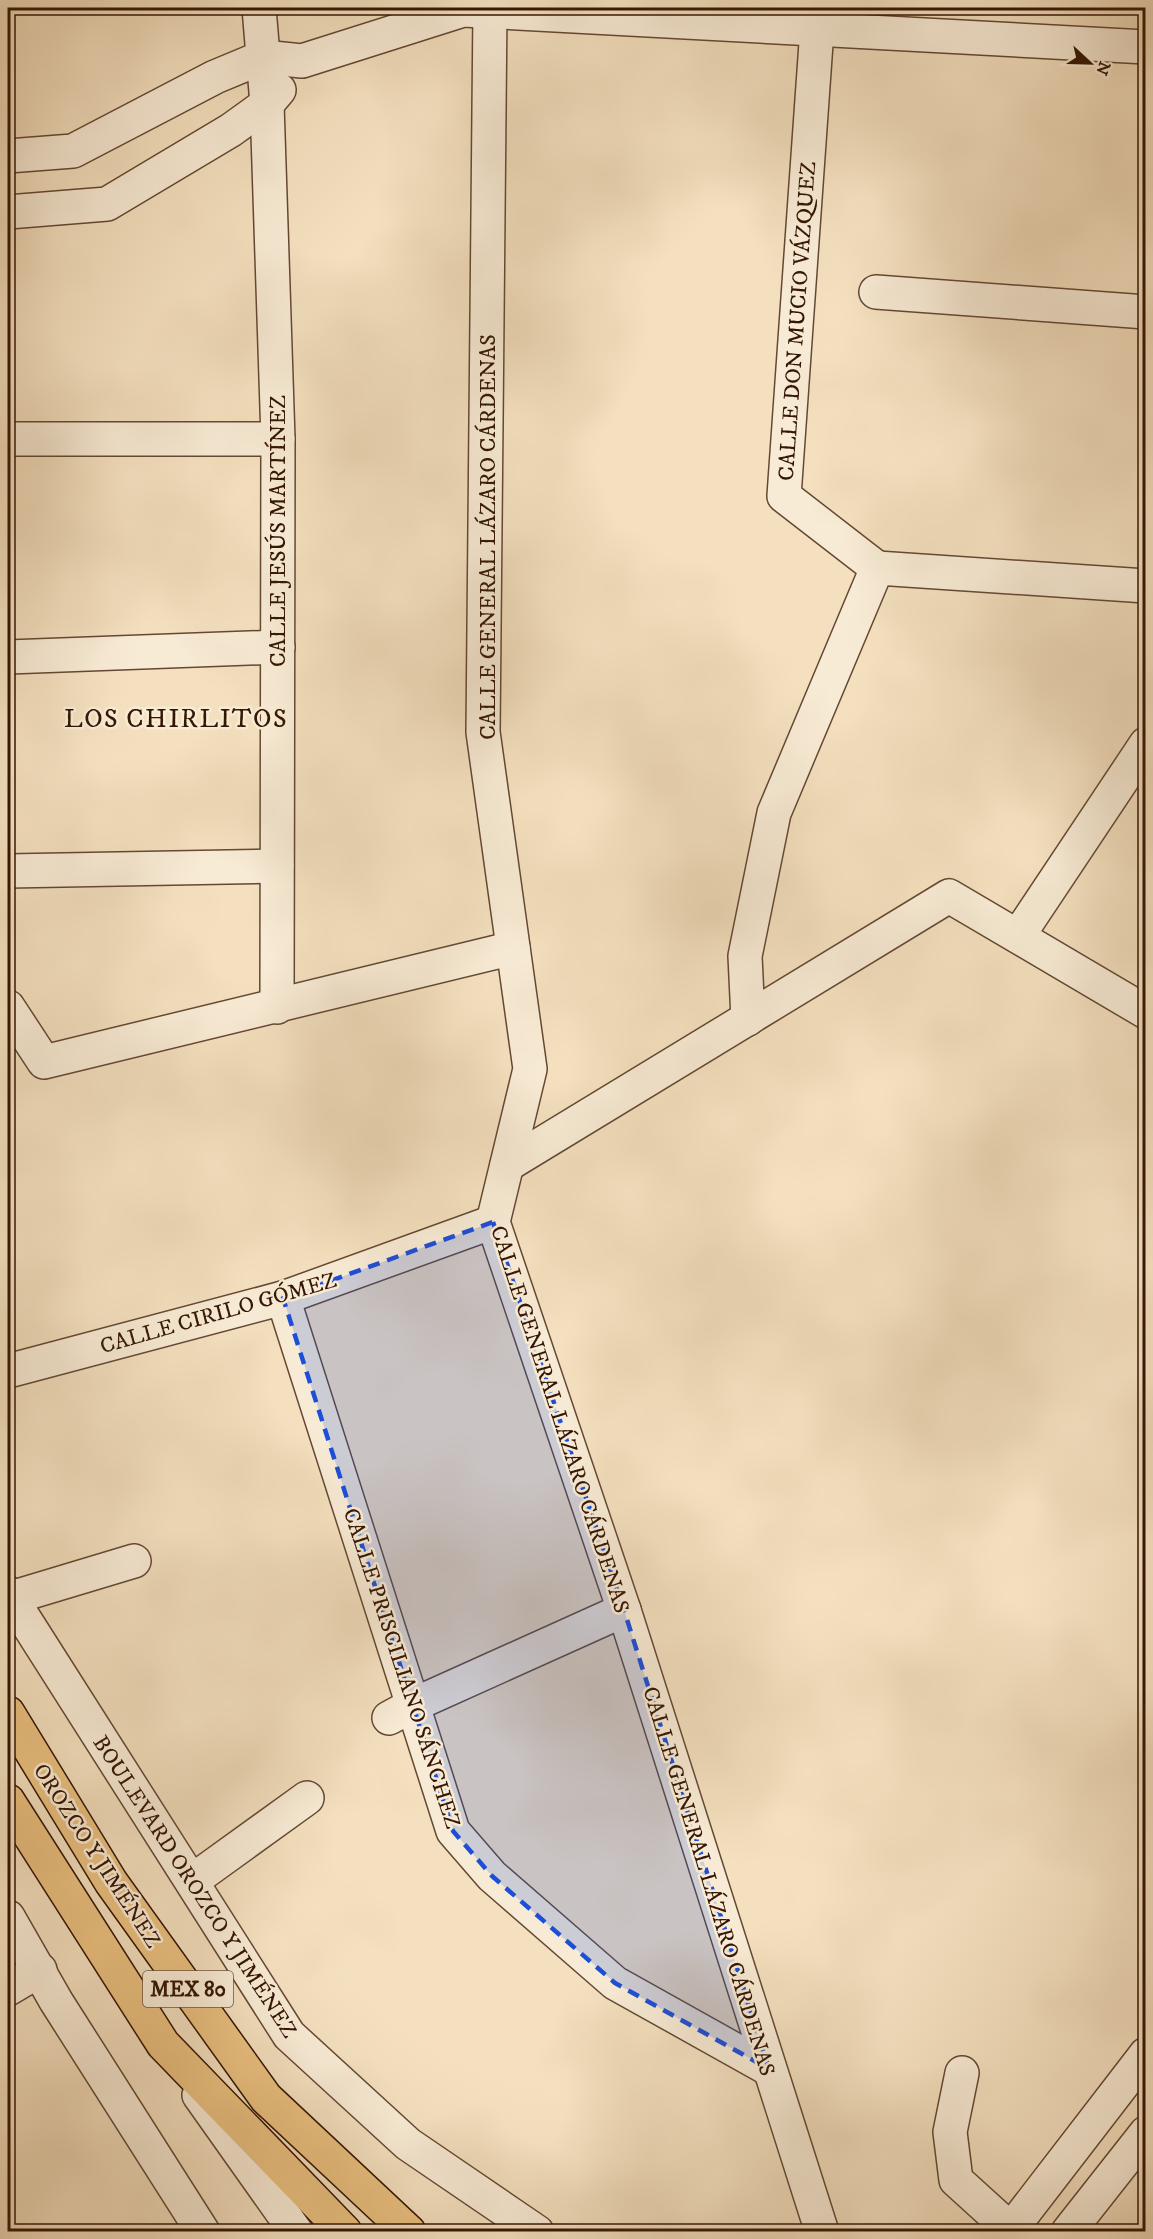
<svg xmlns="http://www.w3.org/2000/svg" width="1153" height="2239" font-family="'IM FELL DW Pica',serif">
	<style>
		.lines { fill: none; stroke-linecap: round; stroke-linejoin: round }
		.minor-casing { stroke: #644833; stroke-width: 36 }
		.highway-casing { stroke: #341604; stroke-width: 36 }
		.minor { stroke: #f8ebd5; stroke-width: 33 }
		.highway { stroke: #eac080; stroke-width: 33 }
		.marked { fill: #1d4ed8; fill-opacity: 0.2; stroke: #1d4ed8; stroke-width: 4.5; stroke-dasharray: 12 8; stroke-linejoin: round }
		.labels { text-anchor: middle; stroke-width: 5; stroke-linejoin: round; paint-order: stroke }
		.shield { fill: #f8ebd5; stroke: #6f5643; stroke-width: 1.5 }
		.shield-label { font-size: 21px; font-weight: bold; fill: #341604 }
		.street-label { font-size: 22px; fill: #341604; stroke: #f8ebd5 }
		.quarter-label { font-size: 26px; letter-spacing: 1.5px; fill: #341604; stroke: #f8ebd5 }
	</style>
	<rect width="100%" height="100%" fill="#f4e0bf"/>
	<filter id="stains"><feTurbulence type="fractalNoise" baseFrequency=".00333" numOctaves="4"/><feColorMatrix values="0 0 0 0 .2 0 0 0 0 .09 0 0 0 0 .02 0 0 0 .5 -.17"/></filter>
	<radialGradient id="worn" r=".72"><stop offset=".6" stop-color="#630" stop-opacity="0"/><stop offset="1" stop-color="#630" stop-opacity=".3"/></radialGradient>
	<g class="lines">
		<g class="minor-casing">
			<g id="minor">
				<path d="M259,8L267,104L278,439L277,1007"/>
				<path d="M490,8L483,732L530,1069L493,1222L624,1610L822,2232"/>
				<path d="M817,29L784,496L877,568"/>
				<path d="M263,57L302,61L463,10L1146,47"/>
				<path d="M8,156L73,151L215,77L263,57"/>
				<path d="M8,212L107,204L231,130L267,104L279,90"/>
				<path d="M876,292L1146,312"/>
				<path d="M8,439H278"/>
				<path d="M877,568L1146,586"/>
				<path d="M8,657L278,647"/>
				<path d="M8,871L277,866"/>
				<path d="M1018,936L1146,744"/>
				<path d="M8,1007L44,1062L513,948"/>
				<path d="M748,1019L745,956L774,813L877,568"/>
				<path d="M507,1165L949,896L1146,1012"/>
				<path d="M283,1298L453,1831L492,1876L615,1983L769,2069"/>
				<path d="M8,1371L283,1298L493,1222"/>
				<path d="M8,1593L289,2035L408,2144L537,2232"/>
				<path d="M11,1598L134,1561"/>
				<path d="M389,1718L413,1705L624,1610"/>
				<path d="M192,1881L307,1798"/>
				<path d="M8,1917L56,2001L203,2232"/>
				<path d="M8,1989L40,1970"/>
				<path d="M962,2073L950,2132L956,2180L1010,2229"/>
				<path d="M199,2095L296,2232"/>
				<path d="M1009,2232L1146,2054"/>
				<path d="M1068,2232L1146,2133"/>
			</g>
		</g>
		<g class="highway-casing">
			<g id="highway">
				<path d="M8,1713L111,1882L266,2098L409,2232"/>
				<path d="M8,1801L163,2044L345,2232"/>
			</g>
		</g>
		<use href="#minor" class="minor"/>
		<use href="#highway" class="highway"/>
	</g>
	<path class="marked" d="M493,1222L624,1610L769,2069L615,1983L492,1876L453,1831L283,1298Z"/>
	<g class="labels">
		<rect class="shield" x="143" y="1971" width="90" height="36" rx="4.5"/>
		<g class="shield-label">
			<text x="188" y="1996">MEX 80</text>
		</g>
		<g class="street-label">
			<text transform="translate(796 321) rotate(-86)" y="8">CALLE DON MUCIO VÁZQUEZ</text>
			<text transform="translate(277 531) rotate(-90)" y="8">CALLE JESÚS MARTÍNEZ</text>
			<text transform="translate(487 537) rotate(-90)" y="8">CALLE GENERAL LÁZARO CÁRDENAS</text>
			<text transform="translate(218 1312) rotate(-16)" y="8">CALLE CIRILO GÓMEZ</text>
			<text transform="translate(561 1419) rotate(72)" y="8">CALLE GENERAL LÁZARO CÁRDENAS</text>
			<text transform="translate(403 1668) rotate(72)" y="8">CALLE PRISCILIANO SÁNCHEZ</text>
			<text transform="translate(98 1855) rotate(57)" y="8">OROZCO Y JIMÉNEZ</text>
			<text transform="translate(710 1881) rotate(73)" y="8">CALLE GENERAL LÁZARO CÁRDENAS</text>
			<text transform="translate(196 1886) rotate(57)" y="8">BOULEVARD OROZCO Y JIMÉNEZ</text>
		</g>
		<g class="quarter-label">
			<text x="176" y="727">LOS CHIRLITOS</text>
		</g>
	</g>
	<rect width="1153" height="2239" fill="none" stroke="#f4e0bf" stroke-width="30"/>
	<rect x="9" y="9" width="1135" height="2221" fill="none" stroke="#341604" stroke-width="3"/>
	<rect x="15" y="15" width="1123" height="2209" fill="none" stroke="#341604" stroke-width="1.5"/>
	<g transform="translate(1090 63) rotate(112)" stroke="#f8ebd5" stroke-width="4.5" paint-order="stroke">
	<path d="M0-4.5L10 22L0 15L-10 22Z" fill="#341604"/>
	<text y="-9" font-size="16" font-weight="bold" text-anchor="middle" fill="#341604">N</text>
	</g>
	<rect width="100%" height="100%" filter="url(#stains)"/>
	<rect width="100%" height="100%" fill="url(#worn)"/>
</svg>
